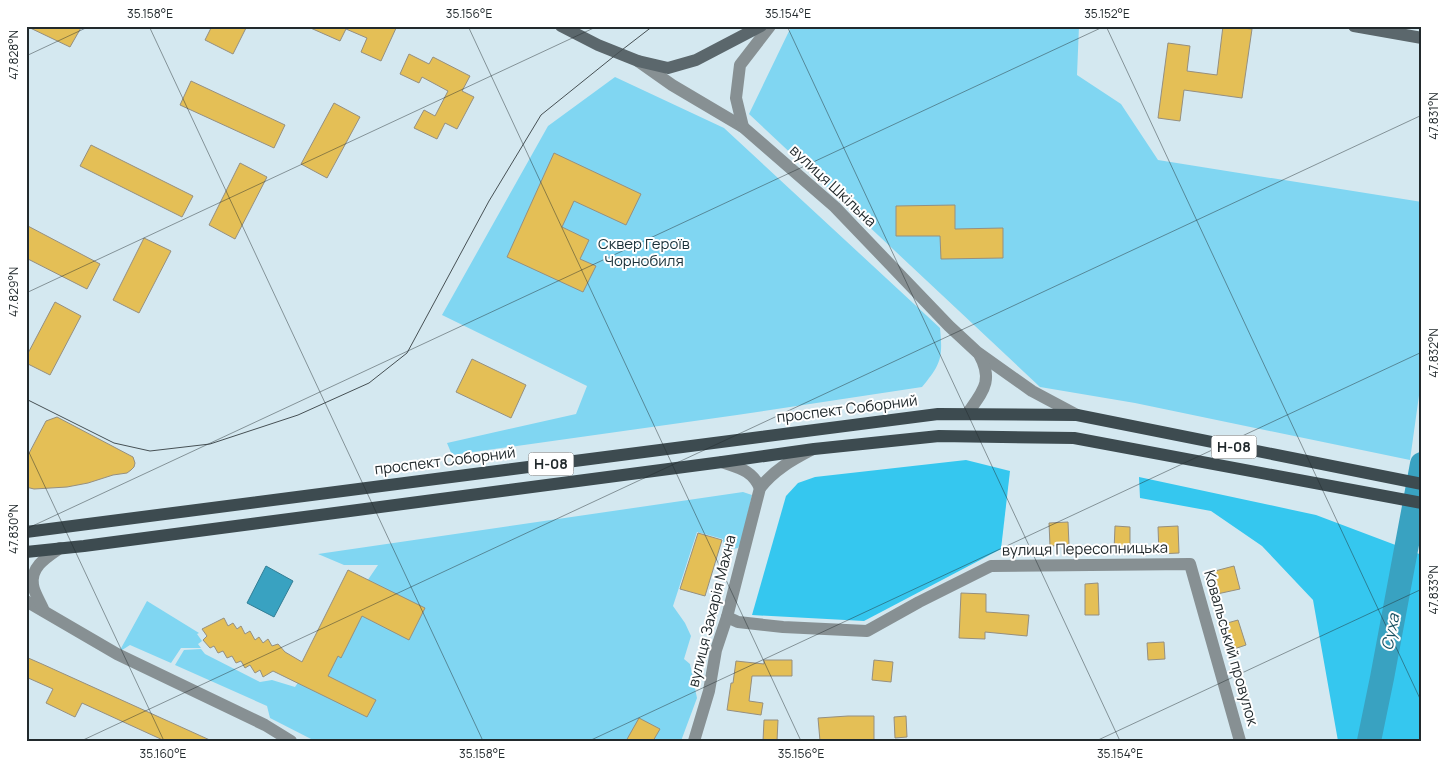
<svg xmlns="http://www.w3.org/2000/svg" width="1448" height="767" font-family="Manrope,sans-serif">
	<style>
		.green { fill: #80d6f2 }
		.forest { fill: #35c7ef }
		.water { fill: #39a2c1; stroke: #327e95 }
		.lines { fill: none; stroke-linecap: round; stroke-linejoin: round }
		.river { stroke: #39a2c1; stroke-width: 24 }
		.building { fill: #e4bf56; stroke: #958f80 }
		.minor { stroke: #879093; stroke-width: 12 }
		.tertiary { stroke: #879093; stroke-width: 12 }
		.secondary { stroke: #5b676c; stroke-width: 12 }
		.primary { stroke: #3d4b50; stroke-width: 12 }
		.tram { stroke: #465054; stroke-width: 1 }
		.ticks { fill: none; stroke: #222a2d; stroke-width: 1; stroke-opacity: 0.45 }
		.labels { text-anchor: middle; stroke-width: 4; stroke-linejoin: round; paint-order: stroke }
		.shield { fill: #fff; stroke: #646a6c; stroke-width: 1 }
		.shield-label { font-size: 14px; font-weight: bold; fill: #222a2d }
		.street-label { font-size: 15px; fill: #222a2d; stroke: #fff }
		.park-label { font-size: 15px; fill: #1a3139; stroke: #fff }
		.water-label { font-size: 16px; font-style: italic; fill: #185162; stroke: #fff }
		.neatline { fill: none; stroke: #222a2d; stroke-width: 2 }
		.ticks-label { font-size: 12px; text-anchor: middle; fill: #222a2d }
	</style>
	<rect width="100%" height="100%" fill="#d4e8f0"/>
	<g class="green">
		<path d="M796,26H1079L1077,75L1121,104L1158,160L1422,202V374L1410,460L1135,403L1040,387L749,114L791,27Z"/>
		<path d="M615,77L724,128L940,328C943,358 941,364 922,387L737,415L452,455L447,443L576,414L587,386L442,315L548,126Z"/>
		<path d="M743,492L752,495L742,540L738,548L733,549L724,547L723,539L697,532L673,606L685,623L691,636L684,659L690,664L697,698L681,741H315L270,718L267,706L175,665L184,650L201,649L205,654L260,682L272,680L295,687L378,565H344L318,554Z"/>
		<path d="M147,601L199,633L197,634L202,641L198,644L201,648H181L171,663L130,645L119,652Z"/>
	</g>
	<g class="forest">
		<path d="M966,460L1010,471L1001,549L864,621L752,615L786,496L798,483L815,477Z"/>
		<path d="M1139,477L1316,515L1422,555V741H1338L1313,600L1262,546L1211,511L1140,498Z"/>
	</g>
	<path class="water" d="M266,566L293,581L274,617L247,603Z"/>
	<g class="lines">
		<path class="river" d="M1369,741L1382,678L1422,464"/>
	</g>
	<g class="building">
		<path d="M26,26H82L70,47Z"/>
		<path d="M212,26H247L233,54L205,40Z"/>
		<path d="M306,26H397L381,61L361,52L367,38L346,29L340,41Z"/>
		<path d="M1223,26L1252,29L1242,98L1184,90L1180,121L1158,118L1168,43L1190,46L1187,71L1217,75Z"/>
		<path d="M409,54L429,64L433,57L470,76L462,91L474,97L457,129L445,123L437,139L414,128L424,110L435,116L448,91L422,77L419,83L400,74Z"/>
		<path d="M191,81L285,125L274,148L180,105Z"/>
		<path d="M334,103L360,117L327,178L301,164Z"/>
		<path d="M91,145L193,196L182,217L80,166Z"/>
		<path d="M554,153L641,194L626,225L574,201L562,227L589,240L580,259L596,266L583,292L507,257Z"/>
		<path d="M240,163L267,177L235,239L209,225Z"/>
		<path d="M955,205V229L1003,228V258L941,259L940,236H896V206Z"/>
		<path d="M26,225L100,264L87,289L26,258Z"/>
		<path d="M144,238L171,251L139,313L113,300Z"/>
		<path d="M55,302L81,316L50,375L26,363V357Z"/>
		<path d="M472,359L526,385L511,418L456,392Z"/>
		<path d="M57,417L133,457L135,463L134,467L131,470L127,473L113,475L88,483L67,487L34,489L26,487V467L28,464L26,459L46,421Z"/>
		<path d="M1068,522L1069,545L1050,546L1049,523Z"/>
		<path d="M1115,526L1130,527V551H1114Z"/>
		<path d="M1178,526L1179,553L1159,554L1158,527Z"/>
		<path d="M698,533L722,540L705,596L680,589Z"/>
		<path d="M1234,566L1240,589L1217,594L1211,572Z"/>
		<path d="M348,570L425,608L409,640L362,616L341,658L338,656L328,676L376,700L367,717L273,671L263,677L260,670L255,673L250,665L245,668L241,661L236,663L232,656L227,658L223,651L218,653L214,646L210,648L203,640L207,636L202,629L224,618L228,626L233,623L237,629L241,626L245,634L250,631L255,640L259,637L263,643L268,639L272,646L278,644L285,652L302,662Z"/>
		<path d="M1098,583L1099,615H1085V584Z"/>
		<path d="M961,593L986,594V612L1029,615L1027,636L985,632V639L959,638Z"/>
		<path d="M1238,620L1246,645L1228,651L1220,625Z"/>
		<path d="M1164,642L1165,659L1148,660L1147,643Z"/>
		<path d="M26,657L42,664L212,741H165L82,703L75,717L46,703L53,689L26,677Z"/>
		<path d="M764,660H792V676H752L749,701L763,703L761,715L727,710L731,683H733L736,661L764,664Z"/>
		<path d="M874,660L893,662L891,682L872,680Z"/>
		<path d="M848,716H874V741H820L818,718Z"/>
		<path d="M906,716L907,737L895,738L894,717Z"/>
		<path d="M639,718L660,729L653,741H626Z"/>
		<path d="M764,720H778L777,741H763Z"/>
	</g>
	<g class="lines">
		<g class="minor">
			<path d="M26,601L117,654L265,725L291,741"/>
			<path d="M44,611C41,603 34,593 33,585C30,567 47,557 60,548"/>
			<path d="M727,617L738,622L783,627L867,631L919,602L991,566L1190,564L1240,741"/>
		</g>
		<g class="tertiary">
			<path d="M638,61L672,85L743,127L835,207L949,326L977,352L1032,391L1077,415"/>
			<path d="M743,127L736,98L740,65L770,26"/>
			<path d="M967,414C983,391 994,381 979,354"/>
			<path d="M722,462C739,468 752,470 760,488"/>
			<path d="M694,741L709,691L716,650L727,617L760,488C774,470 792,460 811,450"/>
		</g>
		<g class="secondary">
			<path d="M561,26L598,45L638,61L668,68L696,60L761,26"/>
			<path d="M1354,26L1422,38"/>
		</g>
		<g class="primary">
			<path d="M26,532L938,414L1077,415L1422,484"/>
			<path d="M26,552L84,546L722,462L814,449L939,436L1074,438L1422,503"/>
		</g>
		<path class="tram" d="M26,399L114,443L150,451L210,444L298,415L369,383L407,353L489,201L541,115L618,53L653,26"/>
	</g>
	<path class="ticks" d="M149,26L483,741M468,26L801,741M787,26L1120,741M1106,26L1422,703M26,56L90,26M26,293L598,26M26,446L164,741M26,529L1105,26M81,741L1422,115M589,741L1422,352M1096,741L1422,589"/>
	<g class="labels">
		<g class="shield">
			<rect x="1211.5" y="435.5" width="45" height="23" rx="4"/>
			<rect x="528.5" y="452.5" width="45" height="23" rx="4"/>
		</g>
		<g class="shield-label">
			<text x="1234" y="452">Н-08</text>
			<text x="551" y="469">Н-08</text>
		</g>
		<g class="street-label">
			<text transform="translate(833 186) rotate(43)" y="5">вулиця Шкільна</text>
			<text transform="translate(847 409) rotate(-7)" y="5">проспект Соборний</text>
			<text transform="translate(445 461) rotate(-7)" y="5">проспект Соборний</text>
			<text transform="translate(1085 549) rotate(-1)" y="5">вулиця Пересопницька</text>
			<text transform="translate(712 611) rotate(-76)" y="5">вулиця Захарія Махна</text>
			<text transform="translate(1231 648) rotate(74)" y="5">Ковальський провулок</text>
		</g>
		<g class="park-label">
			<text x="644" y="249">Сквер Героїв<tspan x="644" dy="17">Чорнобиля</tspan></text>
		</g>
		<g class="water-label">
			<text transform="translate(1390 632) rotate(-79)" y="6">Суха</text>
		</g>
	</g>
	<rect width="1448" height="767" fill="none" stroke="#ffffff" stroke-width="55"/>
	<rect x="28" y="28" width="1392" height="712" class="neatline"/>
	<g class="ticks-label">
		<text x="150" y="18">35.158°E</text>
		<text x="469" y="18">35.156°E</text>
		<text x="788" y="18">35.154°E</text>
		<text x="1107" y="18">35.152°E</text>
		<text transform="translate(14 55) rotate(-90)" y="4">47.828°N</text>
		<text transform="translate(1434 116) rotate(-90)" y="4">47.831°N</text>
		<text transform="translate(14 292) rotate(-90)" y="4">47.829°N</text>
		<text transform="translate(1434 353) rotate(-90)" y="4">47.832°N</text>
		<text transform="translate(14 529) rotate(-90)" y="4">47.830°N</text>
		<text transform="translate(1434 590) rotate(-90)" y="4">47.833°N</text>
		<text x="163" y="758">35.160°E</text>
		<text x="482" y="758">35.158°E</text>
		<text x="801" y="758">35.156°E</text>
		<text x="1120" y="758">35.154°E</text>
	</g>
</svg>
